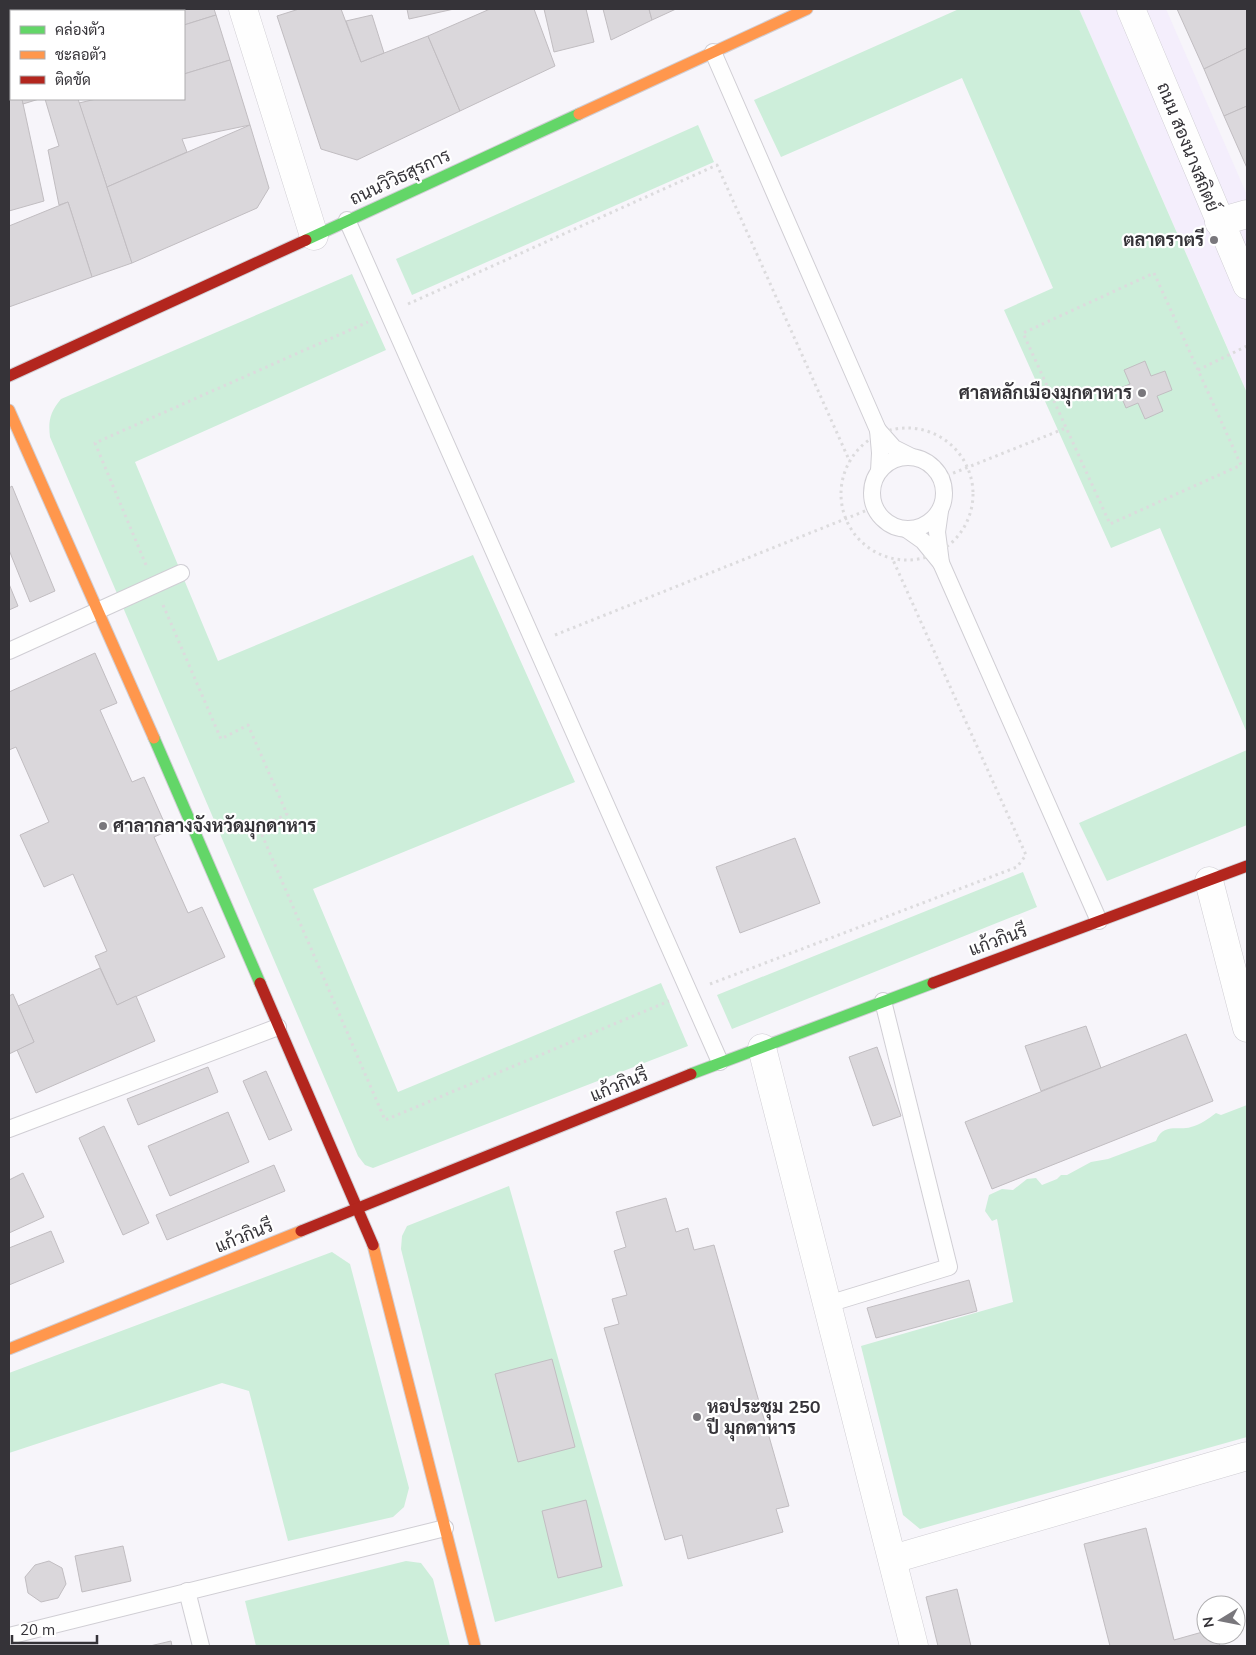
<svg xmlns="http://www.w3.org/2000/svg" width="1256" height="1655" font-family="Mulish,Sarabun,sans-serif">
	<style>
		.built { fill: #f4eefc }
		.green { fill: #cdeeda }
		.building { fill: #dad7db; stroke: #c1bdc1 }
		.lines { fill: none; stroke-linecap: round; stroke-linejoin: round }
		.lane-casing { stroke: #d0ced4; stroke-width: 18 }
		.street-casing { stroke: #d0ced4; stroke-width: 29 }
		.fast-casing { stroke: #d0ced4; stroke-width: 13 }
		.slow-casing { stroke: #d0ced4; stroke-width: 13 }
		.jam-casing { stroke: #d0ced4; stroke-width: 13 }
		.path { stroke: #dcdbdd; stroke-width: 3; stroke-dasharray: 2.5 4; stroke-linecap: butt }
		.lane { stroke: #fefefe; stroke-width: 16 }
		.street { stroke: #fefefe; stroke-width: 28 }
		.fast { stroke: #63d668; stroke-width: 11 }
		.slow { stroke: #ff974d; stroke-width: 11 }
		.jam { stroke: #b3261e; stroke-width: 11 }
		.poi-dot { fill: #79777c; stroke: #fff; stroke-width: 2 }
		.labels { text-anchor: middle; stroke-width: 4.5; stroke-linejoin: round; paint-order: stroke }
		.street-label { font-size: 18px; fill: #353338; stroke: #fff }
		.poi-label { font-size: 18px; font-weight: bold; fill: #353338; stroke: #fff; text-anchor: end }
	</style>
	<rect width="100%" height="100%" fill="#f7f5fa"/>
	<path class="built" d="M1079,9H1166L1247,195V392Z"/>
	<g class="green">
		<path d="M959,9H1079L1247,393V733L1160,528L1111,548L1004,310L1053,288L962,78L781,157L754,100Z"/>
		<path d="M698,125L714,162L412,295L396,259Z"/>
		<path d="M352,274L386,350L135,462L218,661L473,555L575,782L313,889L398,1092L661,983L688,1046L373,1168L365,1165L358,1156L50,437C48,421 50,412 61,399Z"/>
		<path d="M1247,750V825L1107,881L1079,823Z"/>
		<path d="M1023,872L1037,907L732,1029L717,995Z"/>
		<path d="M1247,1105V1437L920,1529L903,1515L861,1346L1013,1302L997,1219L992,1221L985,1211L989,1195L1002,1189L1013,1190L1027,1179L1036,1178L1042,1185L1057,1179L1061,1175H1067L1091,1162L1108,1159L1156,1141C1163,1122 1179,1131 1191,1127C1200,1125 1208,1119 1216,1113L1221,1115Z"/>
		<path d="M509,1186L623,1586L495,1622L401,1249L402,1236L407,1226Z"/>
		<path d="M332,1252L350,1264L409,1488L404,1507L393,1517L288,1541L249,1391L222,1383L9,1453V1373Z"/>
		<path d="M406,1561L421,1563L433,1579L450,1646H256L245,1601Z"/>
	</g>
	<g class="building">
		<path d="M9,9H15L16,11H11V67H9Z"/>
		<path d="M25,9H42L43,11H18Z"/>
		<path d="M42,9H95L96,11H43Z"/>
		<path d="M108,9H214L216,15L184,25V11H108Z"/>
		<path d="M299,9H341L361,62L428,36L460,111L357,160L321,149L277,16Z"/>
		<path d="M407,9H454L409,19Z"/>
		<path d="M490,9H534L555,66L460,111L428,36Z"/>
		<path d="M544,9H586L594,42L554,52Z"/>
		<path d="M603,9H649L652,20L611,40Z"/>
		<path d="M649,9H676L652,20Z"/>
		<path d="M1177,9H1247V48L1204,69Z"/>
		<path d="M216,15L230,60L184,74V25Z"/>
		<path d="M372,15L384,53L361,62L346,21Z"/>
		<path d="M1247,48V106L1224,116L1204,69Z"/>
		<path d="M230,60L250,125L182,139L187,152L107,187L79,103L96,99H184V74Z"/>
		<path d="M9,67H11V99H22L44,201L9,211Z"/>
		<path d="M22,99H39L23,104Z"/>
		<path d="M45,99H78L132,263L92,277L68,202L59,205L48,150L59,146Z"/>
		<path d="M1247,106V168L1224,116Z"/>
		<path d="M250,125L269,188L257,208L132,263L107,187Z"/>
		<path d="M68,202L92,277L9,307V226Z"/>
		<path d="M1145,361L1151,376L1165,371L1172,390L1157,396L1163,411L1145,419L1138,403L1126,408L1118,389L1130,384L1124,370Z"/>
		<path d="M12,486L55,591L30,602L9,550V488Z"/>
		<path d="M9,584L18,606L9,610Z"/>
		<path d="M95,653L117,703L100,710L132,782L144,777L168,831L154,837L188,913L202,907L225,957L117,1005L95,956L107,951L73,874L44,887L20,835L49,822L16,747L9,750V692Z"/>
		<path d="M795,838L820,903L740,933L716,867Z"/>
		<path d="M100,968L117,1005L136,996L155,1041L36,1093L17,1050L34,1042L18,1006Z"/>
		<path d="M13,994L34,1042L9,1054V996Z"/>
		<path d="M1086,1026L1101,1068L1041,1091L1025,1046Z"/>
		<path d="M1186,1034L1213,1101L992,1189L965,1122Z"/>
		<path d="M877,1047L901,1116L873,1126L849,1057Z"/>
		<path d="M208,1067L218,1092L138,1125L127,1099Z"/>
		<path d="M266,1071L292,1130L269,1140L243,1081Z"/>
		<path d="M228,1112L249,1162L170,1196L148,1146Z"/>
		<path d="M104,1126L149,1223L123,1235L79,1138Z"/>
		<path d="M274,1165L285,1191L167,1240L156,1215Z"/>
		<path d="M23,1173L44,1217L9,1233V1180Z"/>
		<path d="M666,1198L676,1232L688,1228L694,1250L714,1245L789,1506L776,1509L783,1532L688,1559L682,1535L665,1540L604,1328L619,1324L612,1299L627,1295L614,1251L626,1247L616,1212Z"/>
		<path d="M51,1231L64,1262L9,1285V1248Z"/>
		<path d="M969,1280L977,1311L876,1338L867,1308Z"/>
		<path d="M552,1359L575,1447L518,1462L495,1374Z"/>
		<path d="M586,1500L602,1567L558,1578L542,1511Z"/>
		<path d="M1146,1528L1174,1640L1206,1631V1635H1217L1220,1646H1110L1084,1544Z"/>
		<path d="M123,1546L131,1581L82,1592L75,1556Z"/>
		<path d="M49,1561L62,1568L66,1584L58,1598L41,1602L28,1593L25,1577L35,1565Z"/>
		<path d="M957,1589L971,1646H938L926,1597Z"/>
		<path d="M171,1641L172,1646H150Z"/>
	</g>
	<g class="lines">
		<g class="lane-casing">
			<g id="lane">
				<path d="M713,52L878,430"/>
				<path d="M347,220L720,1062"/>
				<circle cx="908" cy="493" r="36"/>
				<path d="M879,471L880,453L878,430L894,448L912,457"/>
				<path d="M906,529L923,541L941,563L937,532L940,511"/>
				<path d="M941,563L1099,921"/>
				<path d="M9,651L181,573"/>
				<path d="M9,1129L278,1027"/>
				<path d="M828,1304L949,1267L883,1001"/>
				<path d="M187,1591L201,1646"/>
				<path d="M9,1636L445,1528"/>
			</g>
		</g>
		<g class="street-casing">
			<g id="street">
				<path d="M243,9L314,236"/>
				<path d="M1131,9L1247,285"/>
				<path d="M1219,222L1247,214"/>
				<path d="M1209,881L1247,1028"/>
				<path d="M762,1048L914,1646"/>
				<path d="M893,1559L1247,1456"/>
			</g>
		</g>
		<g class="fast-casing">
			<g id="fast">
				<path d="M306,240L579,114"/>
				<path d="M154,738L260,983"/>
				<path d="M691,1074L933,983"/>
			</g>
		</g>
		<g class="slow-casing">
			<g id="slow">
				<path d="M579,114L807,9"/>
				<path d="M9,410L154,738"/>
				<path d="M373,1245L475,1646"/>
				<path d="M9,1349L301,1231"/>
			</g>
		</g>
		<g class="jam-casing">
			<g id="jam">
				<path d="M9,376L306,240"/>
				<path d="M260,983L373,1245"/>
				<path d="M933,983L1247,866"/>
				<path d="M301,1231L691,1074"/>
			</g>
		</g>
		<g class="path">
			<path d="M1154,273L1241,465L1110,524L1023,333Z"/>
			<path d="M408,304L717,165L850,462"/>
			<path d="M1198,370L1247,346"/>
			<circle cx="907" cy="494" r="66"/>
			<path d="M941,478L1066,428"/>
			<path d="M146,565L95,443L368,322"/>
			<path d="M163,605L221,739L248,725L287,814L259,828L385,1120L669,1001"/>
			<path d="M555,635L875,507"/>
			<path d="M710,984L1017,867L1026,855L893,560"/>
		</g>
		<use href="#lane" class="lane"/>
		<use href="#street" class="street"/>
		<use href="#fast" class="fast"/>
		<use href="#slow" class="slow"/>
		<use href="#jam" class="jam"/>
	</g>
	<g class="poi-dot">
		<circle cx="1214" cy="240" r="5"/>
		<circle cx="1142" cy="393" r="5"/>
		<circle cx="103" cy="826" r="5"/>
		<circle cx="697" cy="1417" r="5"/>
	</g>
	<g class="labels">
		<g class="street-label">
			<text transform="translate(1188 147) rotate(68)" y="6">ถนน สองนางสถิตย์</text>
			<text transform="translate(400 177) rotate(-25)" y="6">ถนนวิวิธสุรการ</text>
			<text transform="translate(998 940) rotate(-20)" y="6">แก้วกินรี</text>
			<text transform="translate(619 1085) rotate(-22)" y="6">แก้วกินรี</text>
			<text transform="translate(244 1236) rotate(-22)" y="6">แก้วกินรี</text>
		</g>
		<g class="poi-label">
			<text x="1204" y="246">ตลาดราตรี</text>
			<text x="1132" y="399">ศาลหลักเมืองมุกดาหาร</text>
			<text x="113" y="832" text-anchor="start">ศาลากลางจังหวัดมุกดาหาร</text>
			<text x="707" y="1413" text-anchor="start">หอประชุม 250<tspan x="707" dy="21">ปี มุกดาหาร</tspan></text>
		</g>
	</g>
	<rect width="1256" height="1655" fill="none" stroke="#353338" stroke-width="20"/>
	<rect x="10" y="10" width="175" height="90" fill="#ffffff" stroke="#aeadaf"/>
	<rect x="20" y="26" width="25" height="8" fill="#63d668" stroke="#aeadaf"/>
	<text x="55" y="35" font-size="15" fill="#353338">คล่องตัว</text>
	<rect x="20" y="51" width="25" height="8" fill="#ff974d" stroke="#aeadaf"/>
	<text x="55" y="60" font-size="15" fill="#353338">ชะลอตัว</text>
	<rect x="20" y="76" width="25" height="8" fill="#b3261e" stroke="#aeadaf"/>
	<text x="55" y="85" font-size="15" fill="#353338">ติดขัด</text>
	<g transform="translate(1221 1620) rotate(260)"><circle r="24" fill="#ffffff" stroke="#aeadaf"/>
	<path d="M0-4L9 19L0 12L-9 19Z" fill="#79777c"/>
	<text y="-8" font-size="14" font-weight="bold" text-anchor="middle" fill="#353338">N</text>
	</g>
	<path d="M12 1635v8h85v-8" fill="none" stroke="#353338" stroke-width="2.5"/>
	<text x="20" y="1635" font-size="15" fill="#353338" stroke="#ffffff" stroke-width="4" paint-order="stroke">20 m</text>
</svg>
